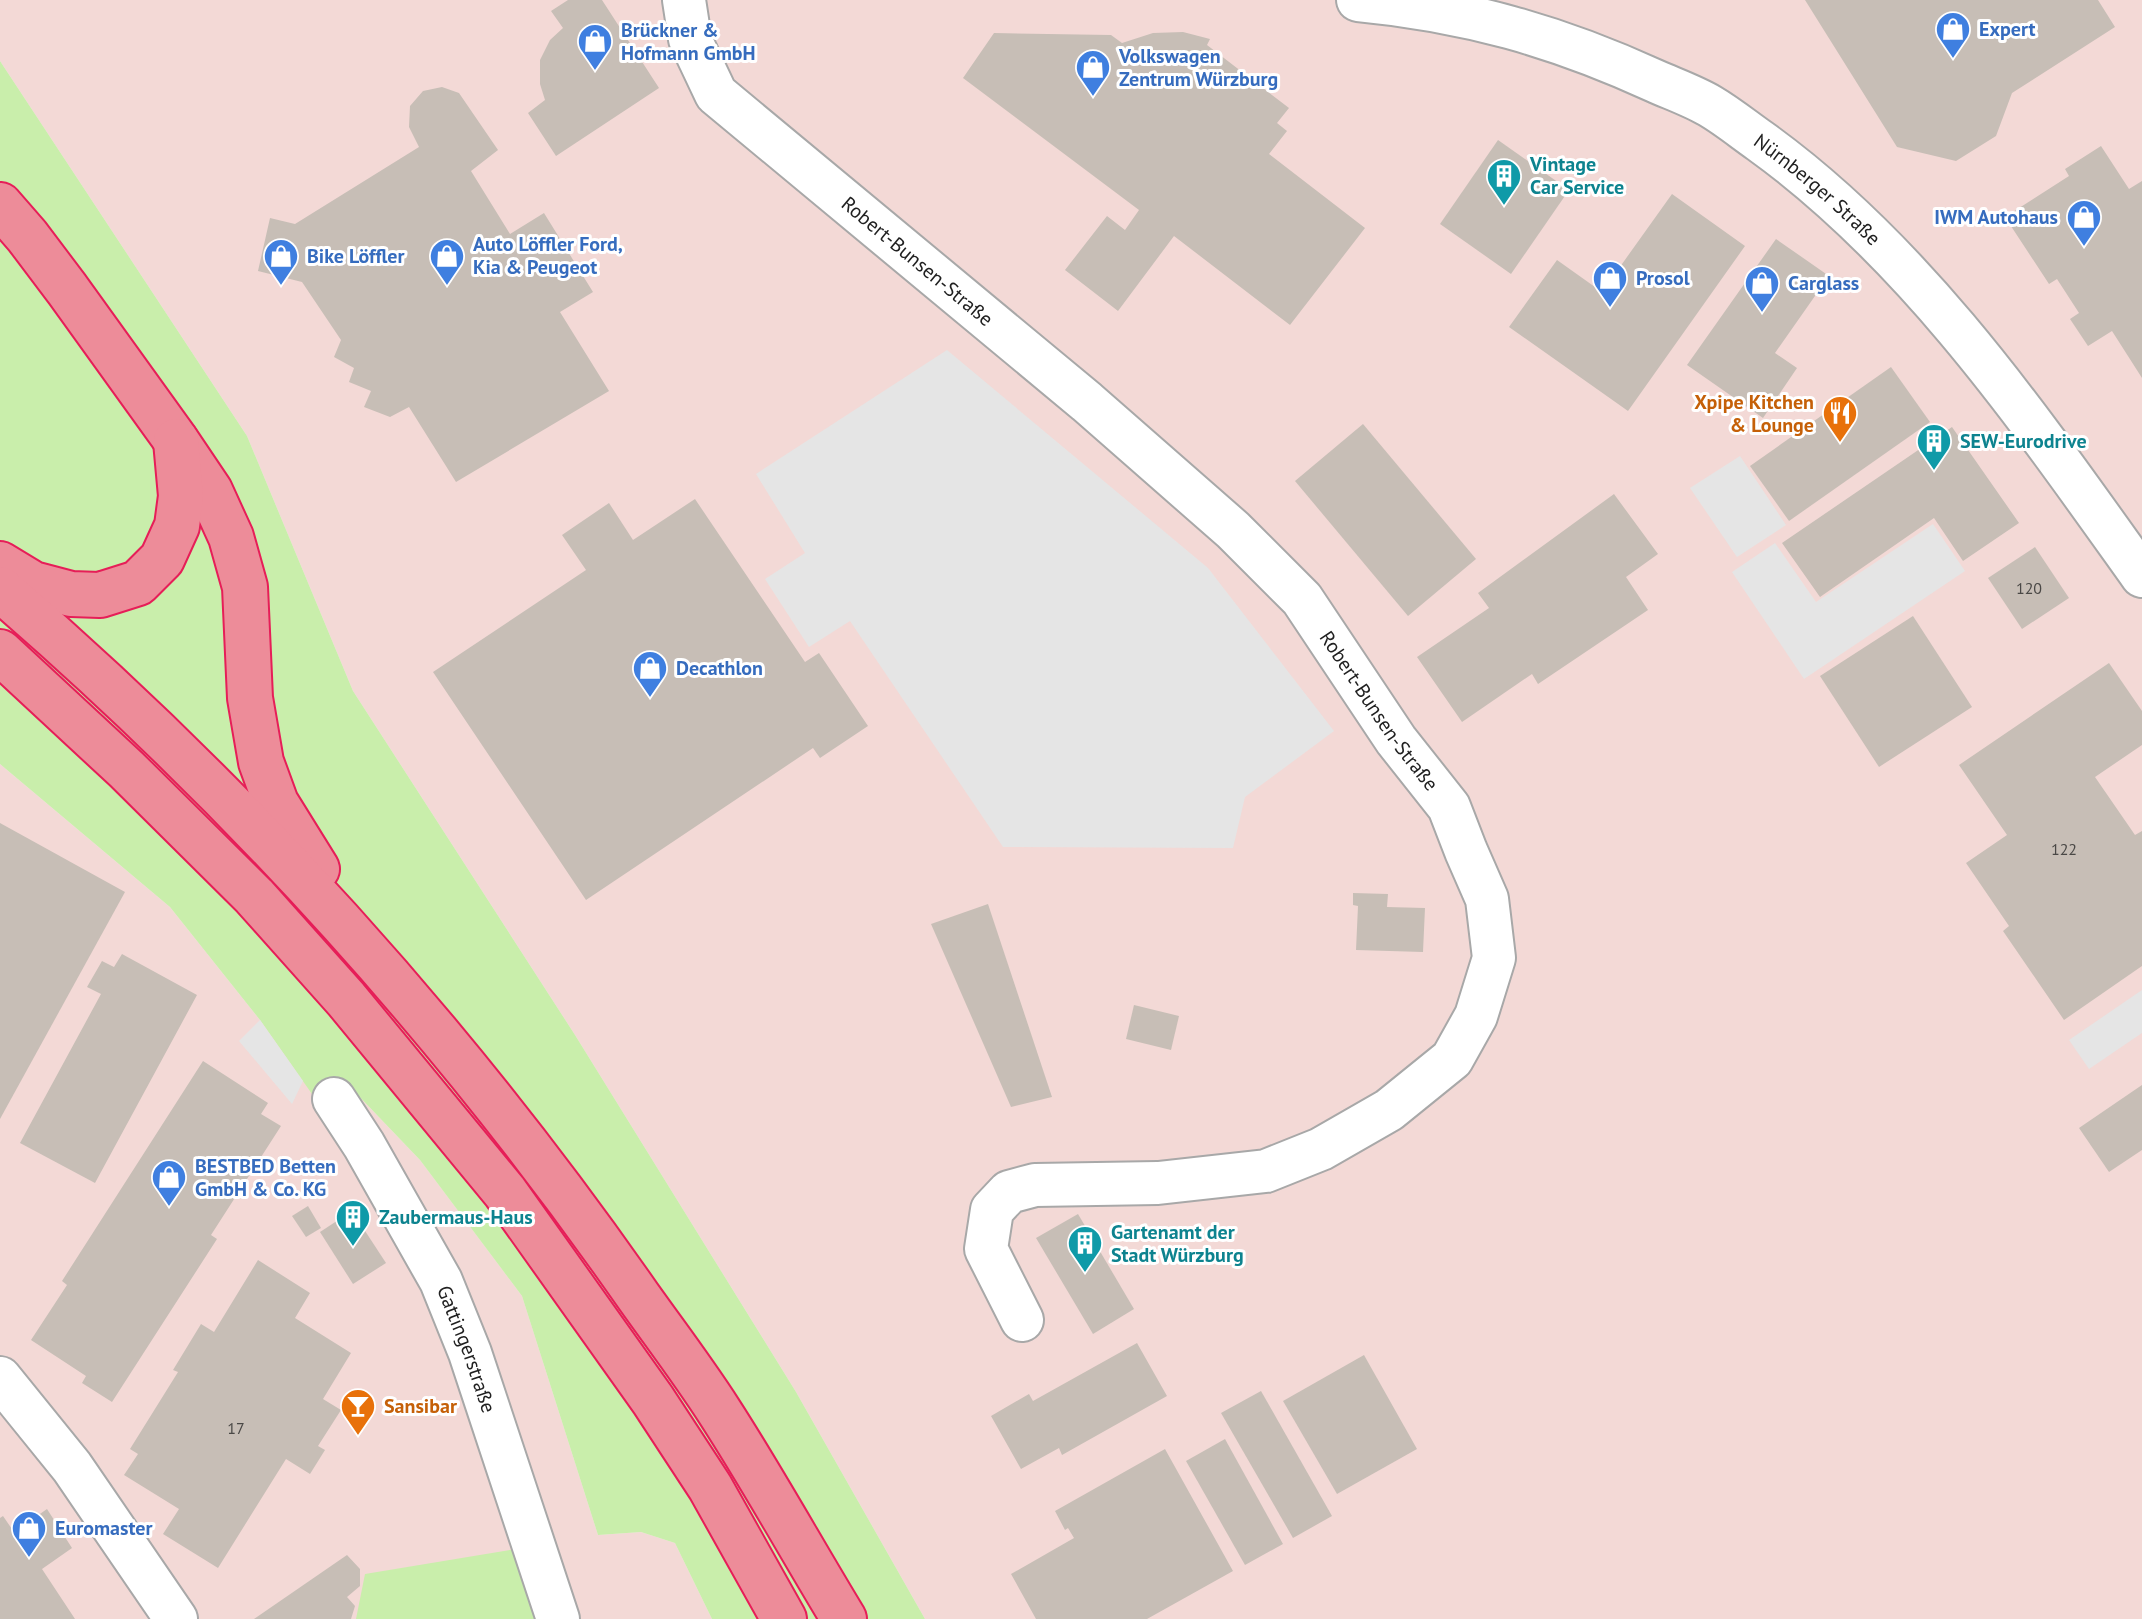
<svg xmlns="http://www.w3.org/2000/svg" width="2142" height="1619" font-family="'PT Sans',sans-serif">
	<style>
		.commercial { fill: #f3d9d6 }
		.grass { fill: #c9eeab }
		.parking { fill: #e5e5e5 }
		.building { fill: #c7beb6 }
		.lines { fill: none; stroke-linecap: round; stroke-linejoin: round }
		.minor-casing { stroke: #a8a8a8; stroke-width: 46 }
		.highway-casing { stroke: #e61e58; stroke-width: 48 }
		.minor { stroke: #fff; stroke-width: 42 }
		.highway { stroke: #ed8c99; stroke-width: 44 }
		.labels { text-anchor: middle; stroke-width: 6; stroke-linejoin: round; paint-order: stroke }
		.number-label { font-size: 16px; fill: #4a4846 }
		.shop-label { font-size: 20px; font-weight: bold; fill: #366cbe; stroke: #fff; text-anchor: start }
		.culture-label { font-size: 20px; font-weight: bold; fill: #0d838f; stroke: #fff; text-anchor: start }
		.street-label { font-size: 20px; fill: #212121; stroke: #fff }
		.food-label { font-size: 20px; font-weight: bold; fill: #c56008; stroke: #fff; text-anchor: end }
	</style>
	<rect width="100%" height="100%" fill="#f2efe7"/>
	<g class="commercial">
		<path d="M0,0H2142V1619H925L796,1392L575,1035L353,691L247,436L0,61Z"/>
		<path d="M0,764L170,907L260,1020L319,1103L354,1091L420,1160L522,1296L598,1535L641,1532L675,1543L712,1619H0Z"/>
	</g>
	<g class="grass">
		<path d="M0,61L247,436L353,691L575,1035L796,1392L925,1619H712L675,1543L641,1532L598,1535L522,1296L420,1160L354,1091L319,1104L260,1020L170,907L0,764Z"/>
		<path d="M516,1549L536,1619H356L365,1574Z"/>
	</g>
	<g class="parking">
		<path d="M947,350L1208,568L1334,731L1245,797L1233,848L1003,847L850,621L809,647L765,579L805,553L756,474Z"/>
		<path d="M1740,456L1786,525L1737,557L1690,488Z"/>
		<path d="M1933,524L1965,571L1804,679L1732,572L1775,543L1816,602Z"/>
		<path d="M2142,990V1033L2089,1069L2069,1040Z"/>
		<path d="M260,1020L303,1081L292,1104L239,1041Z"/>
	</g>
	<g class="building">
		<path d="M568,0H602L659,88L556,156L528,113L545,100L540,84V60L550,40L563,28L551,11Z"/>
		<path d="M1805,0H2098L2115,27L2012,93L1996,136L1956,161L1897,147Z"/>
		<path d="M1183,32L1210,39L1207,45L1289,108L1277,123L1287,131L1269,154L1365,228L1290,325L1174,236L1118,311L1065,270L1107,216L1125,230L1139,210L963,78L994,33L1111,35L1122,43L1153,33Z"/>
		<path d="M442,87L459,93L498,150L471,171L510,234L544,213L593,292L560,312L609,391L456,482L409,407L390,417L364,407L371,391L349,382L354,368L334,357L341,340L302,282L258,271L270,218L295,224L419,147L409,127L410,106L423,91Z"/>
		<path d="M1498,140L1569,190L1511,274L1440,224Z"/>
		<path d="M2101,146L2129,189L2142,181V378L2112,331L2088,346L2070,319L2079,313L2057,279L2049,284L2005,217L2069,176L2065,169Z"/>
		<path d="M1672,194L1745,246L1628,411L1509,327L1557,260L1602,292Z"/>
		<path d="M1776,239L1829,276L1775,353L1797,368L1763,418L1687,365Z"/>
		<path d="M1891,367L1930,422L1789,521L1750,466Z"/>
		<path d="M1363,424L1476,559L1408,616L1295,481Z"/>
		<path d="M1952,427L2019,523L1963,561L1934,518L1820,597L1782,543Z"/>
		<path d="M1614,494L1658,554L1626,577L1648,610L1538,684L1532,674L1462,722L1417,657L1489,608L1478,593Z"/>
		<path d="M695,499L805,662L819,653L868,726L820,758L813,748L586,900L433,672L586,570L562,535L609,503L633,540Z"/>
		<path d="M2035,547L2069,598L2022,629L1988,578Z"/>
		<path d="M1913,616L1972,707L1879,767L1820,676Z"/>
		<path d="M2109,663L2142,711V745L2095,777L2135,835L2142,831V966L2064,1020L2003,931L2009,926L1966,863L2007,835L1959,765Z"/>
		<path d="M0,823L125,892L0,1119Z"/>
		<path d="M1353,893L1388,894L1387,907L1425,908L1423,952L1356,950L1358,906L1353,905Z"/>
		<path d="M988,904L1052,1097L1011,1107L931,924Z"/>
		<path d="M122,954L197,995L95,1183L20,1143L101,994L87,987L102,961L114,967Z"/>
		<path d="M1134,1005L1179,1016L1171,1050L1126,1039Z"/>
		<path d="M203,1061L268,1103L261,1114L281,1126L211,1235L217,1239L112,1402L82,1383L86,1376L31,1340L67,1285L62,1281Z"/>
		<path d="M2142,1085V1150L2109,1172L2079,1128Z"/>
		<path d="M308,1206L321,1228L306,1237L292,1216Z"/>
		<path d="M352,1211L386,1263L353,1284L320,1232Z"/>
		<path d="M1078,1214L1134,1309L1093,1334L1036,1238Z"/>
		<path d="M258,1260L310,1293L295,1318L351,1353L323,1399L341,1410L318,1446L325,1450L310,1474L286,1459L218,1568L163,1534L179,1509L124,1475L138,1454L130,1449L178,1372L173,1370L201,1324L214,1332Z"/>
		<path d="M1137,1343L1167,1396L1062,1455L1059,1448L1021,1469L991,1416L1029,1394L1033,1401Z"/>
		<path d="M1364,1355L1417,1449L1337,1494L1283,1401Z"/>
		<path d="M1261,1391L1332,1516L1293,1538L1221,1413Z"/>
		<path d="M1225,1439L1283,1544L1245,1565L1186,1461Z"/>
		<path d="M1165,1449L1233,1571L1147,1619H1036L1011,1574L1074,1538L1068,1528L1065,1530L1055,1511Z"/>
		<path d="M47,1509L72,1548L42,1569L75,1619H0V1518L3,1516L14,1532Z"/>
		<path d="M347,1555L360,1569V1586L347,1597L355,1606L351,1619H254Z"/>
	</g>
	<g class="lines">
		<g class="minor-casing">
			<g id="minor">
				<path id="s1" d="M684,0L690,39L716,94L1087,402L1233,530L1302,599L1396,740L1449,807L1466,851L1487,899L1494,958L1476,1016L1452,1059L1389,1110L1321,1149L1266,1171L1158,1183L1035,1185L1009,1192L992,1210L986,1249L1022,1320"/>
				<path id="s2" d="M1358,0C1465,10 1557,36 1655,81C1673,89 1693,96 1710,106C1727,116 1743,129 1760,141C1917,254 2031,421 2142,576"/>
				<path id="s3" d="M334,1099L364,1145L441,1281L470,1353L558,1619"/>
				<path d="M0,1378L72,1467L176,1619"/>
			</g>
		</g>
		<g class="highway-casing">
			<g id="highway">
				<path d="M0,205L27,236L67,289L175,439L210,491L231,537L245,587L250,698L261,762L276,803L317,869"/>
				<path d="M0,564L33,584L71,594L100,595L138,583L162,559L177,526L181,496L176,441"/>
				<path d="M0,589C241,797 456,1035 638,1296C665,1334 694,1372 719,1411C763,1479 802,1550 844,1619"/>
				<path d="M0,652L126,769L254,896L346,999L505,1192L653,1400L710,1487L784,1619"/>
			</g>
		</g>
		<use href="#minor" class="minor"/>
		<use href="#highway" class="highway"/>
	</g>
	<defs>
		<g id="shop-pin" transform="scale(1.8)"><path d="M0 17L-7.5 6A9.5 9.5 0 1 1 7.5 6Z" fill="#3f7fe0" stroke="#fff"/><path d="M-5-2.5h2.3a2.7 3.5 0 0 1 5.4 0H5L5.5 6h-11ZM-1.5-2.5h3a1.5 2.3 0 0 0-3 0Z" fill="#fff"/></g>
		<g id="building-pin" transform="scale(1.8)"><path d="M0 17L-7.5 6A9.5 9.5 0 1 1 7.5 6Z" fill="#0f9aa8" stroke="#fff"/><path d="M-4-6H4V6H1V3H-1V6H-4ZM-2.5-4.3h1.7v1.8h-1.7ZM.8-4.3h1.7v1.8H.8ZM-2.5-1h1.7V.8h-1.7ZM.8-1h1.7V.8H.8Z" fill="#fff"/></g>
		<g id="restaurant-pin" transform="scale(1.8)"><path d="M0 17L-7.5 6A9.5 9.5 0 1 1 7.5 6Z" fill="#e8710a" stroke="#fff"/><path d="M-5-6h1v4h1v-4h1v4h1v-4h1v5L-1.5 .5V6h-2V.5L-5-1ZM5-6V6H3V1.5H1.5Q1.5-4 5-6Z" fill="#fff"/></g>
		<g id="bar-pin" transform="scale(1.8)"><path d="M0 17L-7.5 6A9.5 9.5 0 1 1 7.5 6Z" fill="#e8710a" stroke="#fff"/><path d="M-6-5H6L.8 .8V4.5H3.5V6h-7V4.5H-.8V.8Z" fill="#fff"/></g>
	</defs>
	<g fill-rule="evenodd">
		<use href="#shop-pin" x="1953" y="29"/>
		<use href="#shop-pin" x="595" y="41"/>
		<use href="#shop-pin" x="1093" y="67"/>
		<use href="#building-pin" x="1504" y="176"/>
		<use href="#shop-pin" x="2084" y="217"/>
		<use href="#shop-pin" x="281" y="256"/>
		<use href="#shop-pin" x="447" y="256"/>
		<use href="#shop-pin" x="1610" y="278"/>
		<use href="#shop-pin" x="1762" y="283"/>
		<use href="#restaurant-pin" x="1840" y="413"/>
		<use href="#building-pin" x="1934" y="441"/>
		<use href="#shop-pin" x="650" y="668"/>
		<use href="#shop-pin" x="169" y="1177"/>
		<use href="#building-pin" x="353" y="1217"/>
		<use href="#building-pin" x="1085" y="1243"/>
		<use href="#bar-pin" x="358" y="1406"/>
		<use href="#shop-pin" x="29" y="1528"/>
	</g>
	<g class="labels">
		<g class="number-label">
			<text x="2029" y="594">120</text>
			<text x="2064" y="855">122</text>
			<text x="236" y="1434">17</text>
		</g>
		<g class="shop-label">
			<text x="1979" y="36">Expert</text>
			<text x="621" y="37">Brückner &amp;<tspan x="621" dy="23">Hofmann GmbH</tspan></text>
			<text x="1119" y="63">Volkswagen<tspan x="1119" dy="23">Zentrum Würzburg</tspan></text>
			<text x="2058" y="224" text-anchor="end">IWM Autohaus</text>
			<text x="473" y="251">Auto Löffler Ford,<tspan x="473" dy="23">Kia &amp; Peugeot</tspan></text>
			<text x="307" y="263">Bike Löffler</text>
			<text x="1636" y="285">Prosol</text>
			<text x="1788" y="290">Carglass</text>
			<text x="676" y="675">Decathlon</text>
			<text x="195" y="1173">BESTBED Betten<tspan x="195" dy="23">GmbH &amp; Co. KG</tspan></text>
			<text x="55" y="1535">Euromaster</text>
		</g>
		<g class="culture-label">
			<text x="1530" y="171">Vintage<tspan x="1530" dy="23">Car Service</tspan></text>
			<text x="1960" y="448">SEW-Eurodrive</text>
			<text x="379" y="1224">Zaubermaus-Haus</text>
			<text x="1111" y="1239">Gartenamt der<tspan x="1111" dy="23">Stadt Würzburg</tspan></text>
		</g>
		<g class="street-label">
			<text dy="7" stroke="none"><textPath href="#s2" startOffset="506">Nürnberger Straße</textPath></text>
			<text dy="7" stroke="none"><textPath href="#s1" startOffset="362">Robert-Bunsen-Straße</textPath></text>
			<text dy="7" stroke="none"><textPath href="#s1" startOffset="1010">Robert-Bunsen-Straße</textPath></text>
			<text dy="7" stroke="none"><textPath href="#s3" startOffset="284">Gattingerstraße</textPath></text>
		</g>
		<g class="food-label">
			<text x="1814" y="409">Xpipe Kitchen<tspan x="1814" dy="23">&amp; Lounge</tspan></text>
			<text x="384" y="1413" text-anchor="start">Sansibar</text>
		</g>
	</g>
</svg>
